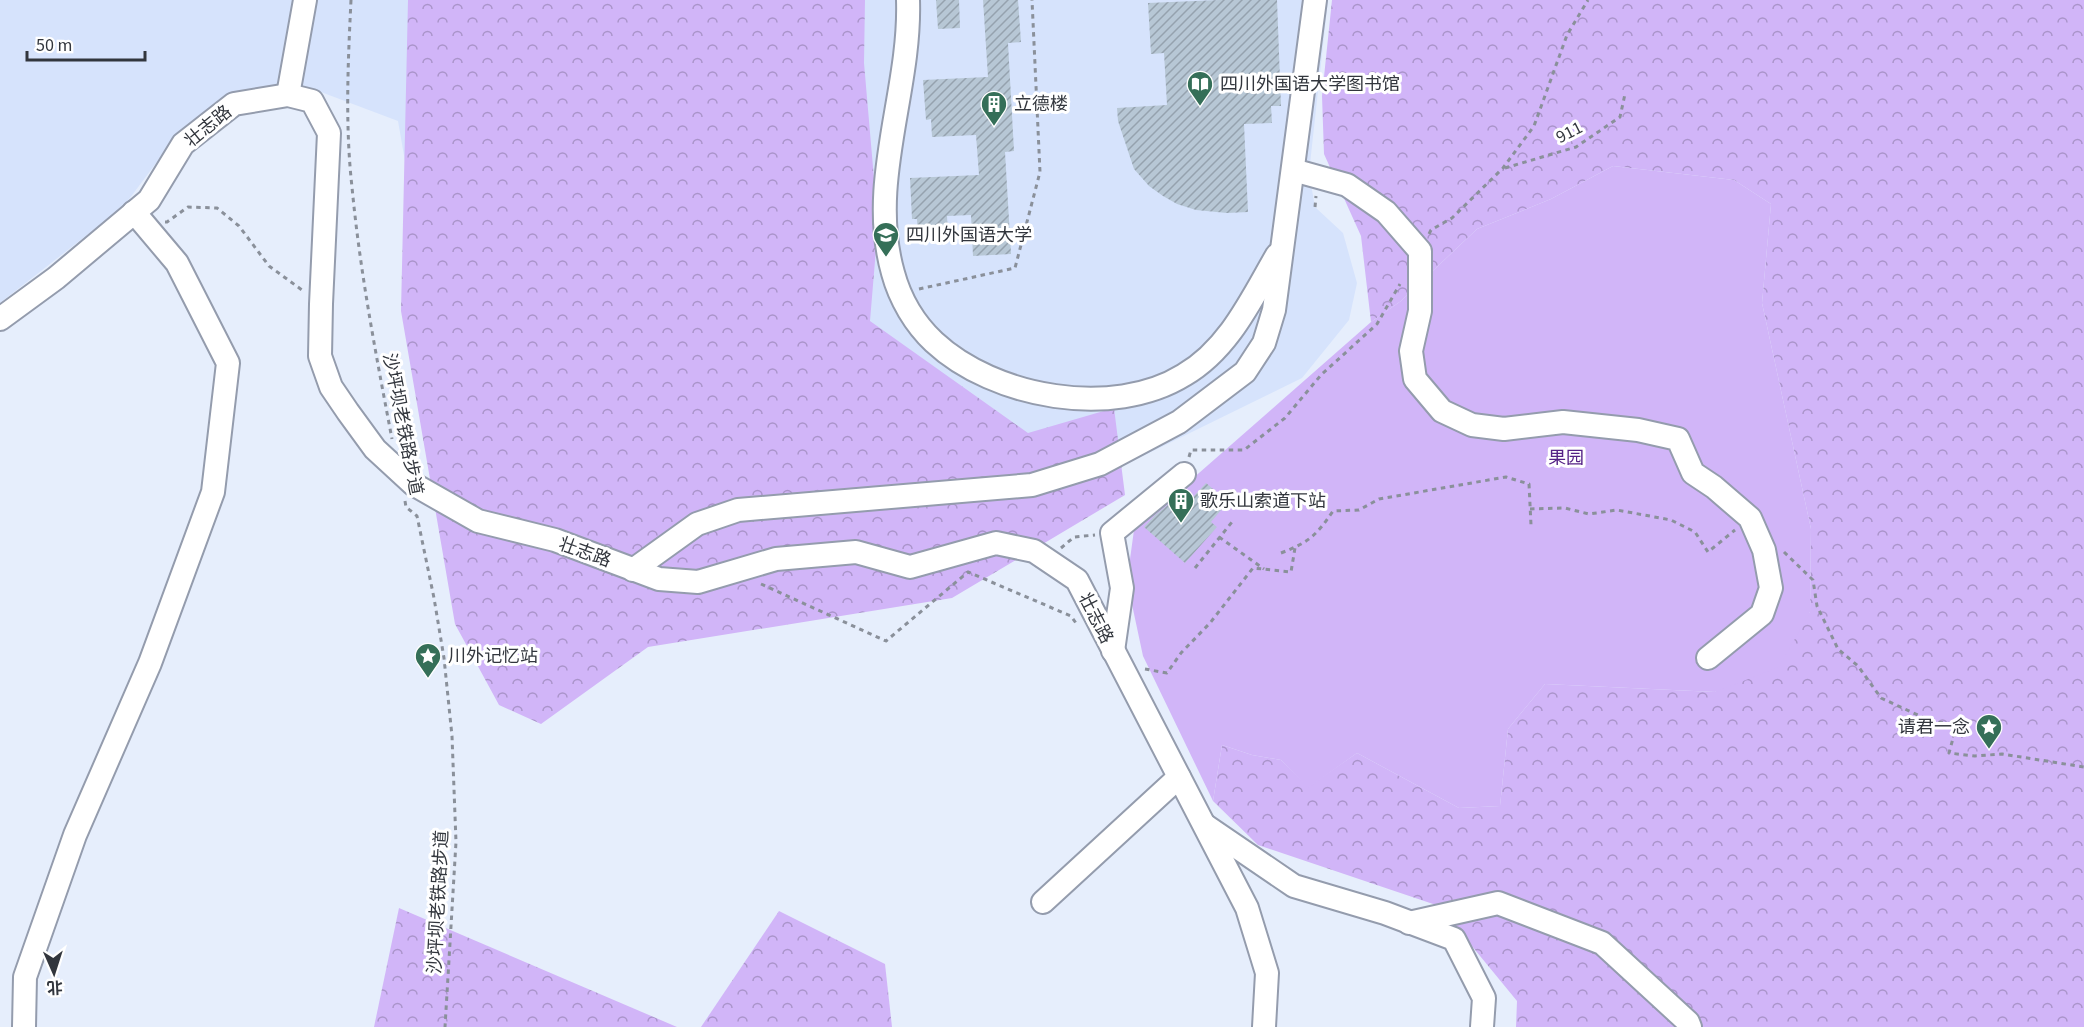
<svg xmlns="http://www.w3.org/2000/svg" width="2084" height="1027" font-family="'Source Sans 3','Noto Sans SC',sans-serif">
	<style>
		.built { fill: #d6e3fc }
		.forest { fill: url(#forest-crowns) }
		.green { fill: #d1b5f8 }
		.building { fill: url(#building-hatch) }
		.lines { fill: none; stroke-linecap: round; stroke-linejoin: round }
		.minor-casing { stroke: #949cad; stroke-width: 26 }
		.path { stroke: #8a909a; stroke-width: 3; stroke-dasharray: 4.5 4.5; stroke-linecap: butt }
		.minor { stroke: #fff; stroke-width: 22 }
		.labels { text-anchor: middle; stroke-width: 6; stroke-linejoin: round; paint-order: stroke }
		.poi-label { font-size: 18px; fill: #32363d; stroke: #fff; text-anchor: start }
		.street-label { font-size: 18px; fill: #32363d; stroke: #fff }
		.park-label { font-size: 18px; fill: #552286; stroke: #fff }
	</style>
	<defs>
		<pattern id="forest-crowns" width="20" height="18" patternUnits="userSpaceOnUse" patternTransform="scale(1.5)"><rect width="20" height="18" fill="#d1b5f8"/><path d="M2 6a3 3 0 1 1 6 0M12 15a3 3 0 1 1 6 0" fill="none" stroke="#aa94ca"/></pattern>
		<pattern id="building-hatch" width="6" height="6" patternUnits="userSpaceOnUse" patternTransform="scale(1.5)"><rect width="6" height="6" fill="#b7c7d5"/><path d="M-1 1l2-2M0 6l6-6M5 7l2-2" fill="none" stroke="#95a2ae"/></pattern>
	</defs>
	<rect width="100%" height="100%" fill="#e6eefc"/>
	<path class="built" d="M0,0H1328L1309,173L1315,207L1343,233L1357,283L1349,320L1302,378L1100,477L458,465L398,121L313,89L282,84L231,95L174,139L124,206L0,303Z"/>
	<g class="forest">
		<path d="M408,0H865L864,63L878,225L870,321L1028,433L1114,408L1125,495L952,598L648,647L541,724L499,705L455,624L401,311Z"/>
		<path d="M1332,0H2084V1027H1516L1517,1001L1439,906L1258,845L1213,801L1222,745L1252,755L1281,760L1308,787L1357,753L1459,808L1500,806L1508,729L1545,684L1715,692L1810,612L1811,529L1762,303L1771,204L1734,180L1613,166L1551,199L1477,229L1401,301L1371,322L1361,236L1324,154L1322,96Z"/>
		<path d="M399,908L677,1027H374Z"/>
		<path d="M779,911L885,964L892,1027H701Z"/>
	</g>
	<path class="green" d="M1613,166L1734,180L1771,204L1762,303L1811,529L1810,612L1779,667L1715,692L1545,684L1508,729L1500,806L1459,808L1357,753L1308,788L1281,760L1252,755L1222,745L1213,801L1143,656L1127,581L1134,530L1371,322L1401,301L1477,229L1551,199Z"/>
	<g class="building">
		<path d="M936,0H959L960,28L938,29Z"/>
		<path d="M983,0H1018L1021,42L1008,43L1014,151L1005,152L1011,254L973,256L971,215L947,216L948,235L918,236L917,219H912L910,178L979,175L976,135L932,137L931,119L926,120L923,80L988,77Z"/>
		<path d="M1219,0H1277L1281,106H1271L1272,123L1244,124L1248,212L1227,213L1196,210L1177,204L1163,196L1149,186L1134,169L1118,121L1117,108L1167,105L1164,53L1151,54L1148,3Z"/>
		<path d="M1206,483L1228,502L1211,522L1217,527L1185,563L1144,527L1155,515L1174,500L1183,508Z"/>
	</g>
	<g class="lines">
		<g class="minor-casing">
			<g id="minor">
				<path d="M908,0C911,92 867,182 893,273C900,299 915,324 934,342C994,398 1113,419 1184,375C1229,349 1252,298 1277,255"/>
				<path d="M288,95L305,0"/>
				<path d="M1293,170L1347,185L1386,212L1420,251V311L1411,351L1415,379L1442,411L1472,425L1504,429L1563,422L1638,430L1678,439L1693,473L1714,487L1750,518L1764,550L1771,588L1762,614L1708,658"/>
				<path d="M0,319L56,278L149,200L183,144L234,104L288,95L312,101L329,133L321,304L320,356L331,387L348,412L375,449L413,484L478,521L555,540L659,579L698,582L776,559L856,552L910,567L996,543L1034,551L1077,580L1247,908L1267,973L1264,1027"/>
				<path d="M633,570L697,524L738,510L1032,485L1100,464L1179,422L1245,372L1264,343L1274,310L1315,0"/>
				<path d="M1113,651L1122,588L1112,533L1184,474"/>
				<path d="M1206,826L1294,886L1385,913L1454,939L1484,998L1482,1027"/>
				<path d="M1043,902L1179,777"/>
				<path d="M1409,923L1498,903L1602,943L1688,1022L1690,1027"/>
				<path d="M24,1027L25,977L75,835L150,663L213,492L228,363L177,263L134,212"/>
			</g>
		</g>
		<g class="path">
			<path d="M351,0C348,62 345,125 352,187C360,272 376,355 392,439"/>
			<path d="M1505,168L1576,147L1620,117L1625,94"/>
			<path d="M1315,207L1316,196"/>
			<path d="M165,222H167L188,207L217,208L239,226L269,266L302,290"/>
			<path d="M1429,234L1431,230L1452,218L1503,168L1534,126L1567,35L1588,0"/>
			<path d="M919,289L1015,268L1040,172L1032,0"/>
			<path d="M1189,457L1191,450H1244L1285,418L1321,375L1377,324L1400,284"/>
			<path d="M405,501L406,507L417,516L434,598L444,658L452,736L456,842L445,1027"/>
			<path d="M1530,509L1565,508L1589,514L1617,510L1671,520L1695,532L1708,552L1735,530"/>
			<path d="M1219,537L1264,569"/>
			<path d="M1061,548L1074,537L1095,535"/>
			<path d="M1784,552L1813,580L1817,606L1838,649L1858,666L1881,698L1933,722L1957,724L1949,753L1975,756L2002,754L2084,767"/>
			<path d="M1281,553C1309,542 1316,536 1333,511L1359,510L1379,499L1506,477L1529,484L1531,525"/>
			<path d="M1195,568L1232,522"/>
			<path d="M761,584L886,641L968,572L1071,616L1078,626"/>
			<path d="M1145,669L1167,673L1181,653L1210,623L1253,568L1291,572L1295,548"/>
		</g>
		<use href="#minor" class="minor"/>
	</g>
	<defs>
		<g id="library-pin" transform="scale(1.35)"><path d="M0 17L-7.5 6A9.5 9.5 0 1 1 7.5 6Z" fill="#356f58" stroke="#fff"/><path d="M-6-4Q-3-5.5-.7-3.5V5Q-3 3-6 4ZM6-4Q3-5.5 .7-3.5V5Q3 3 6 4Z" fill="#fff"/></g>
		<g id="building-pin" transform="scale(1.35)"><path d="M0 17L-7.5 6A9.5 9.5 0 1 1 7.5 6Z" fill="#356f58" stroke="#fff"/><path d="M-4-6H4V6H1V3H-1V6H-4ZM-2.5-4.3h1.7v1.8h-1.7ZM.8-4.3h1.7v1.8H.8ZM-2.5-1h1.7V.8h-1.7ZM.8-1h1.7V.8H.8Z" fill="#fff"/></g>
		<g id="university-pin" transform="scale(1.35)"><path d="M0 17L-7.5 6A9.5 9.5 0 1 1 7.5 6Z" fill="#356f58" stroke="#fff"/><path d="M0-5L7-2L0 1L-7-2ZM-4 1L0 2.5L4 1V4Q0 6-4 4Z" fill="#fff"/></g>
		<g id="sight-pin" transform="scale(1.35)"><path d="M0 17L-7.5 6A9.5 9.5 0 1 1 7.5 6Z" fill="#356f58" stroke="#fff"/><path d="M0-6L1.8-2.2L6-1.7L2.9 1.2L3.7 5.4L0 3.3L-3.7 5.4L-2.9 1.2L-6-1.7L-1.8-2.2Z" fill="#fff"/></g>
	</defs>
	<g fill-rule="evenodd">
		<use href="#library-pin" x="1200" y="84"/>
		<use href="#building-pin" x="994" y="104"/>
		<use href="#university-pin" x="886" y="235"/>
		<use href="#building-pin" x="1181" y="501"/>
		<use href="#sight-pin" x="428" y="656"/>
		<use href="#sight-pin" x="1989" y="727"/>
	</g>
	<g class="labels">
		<g class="poi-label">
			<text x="1220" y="90">四川外国语大学图书馆</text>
			<text x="1014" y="110">立德楼</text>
			<text x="906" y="241">四川外国语大学</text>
			<text x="1200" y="507">歌乐山索道下站</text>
			<text x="448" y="662">川外记忆站</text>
			<text x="1970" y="733" text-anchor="end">请君一念</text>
		</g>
		<g class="street-label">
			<text transform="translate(208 126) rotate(-39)" y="6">壮志路</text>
			<text transform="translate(1569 132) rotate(-27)" y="6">911</text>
			<text transform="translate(403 424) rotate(79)" y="6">沙坪坝老铁路步道</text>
			<text transform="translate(585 552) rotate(20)" y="6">壮志路</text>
			<text transform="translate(1096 618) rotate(63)" y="6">壮志路</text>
			<text transform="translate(438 902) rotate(-87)" y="6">沙坪坝老铁路步道</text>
		</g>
		<g class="park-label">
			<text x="1566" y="464">果园</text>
		</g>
	</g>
	<g transform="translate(54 973) rotate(177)" stroke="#ffffff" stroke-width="4.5" paint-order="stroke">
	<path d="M0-4.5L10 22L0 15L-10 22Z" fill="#32363d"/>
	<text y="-9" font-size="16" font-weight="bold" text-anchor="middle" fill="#32363d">北</text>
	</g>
	<path d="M27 51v9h118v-9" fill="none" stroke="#32363d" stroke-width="3"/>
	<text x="36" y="51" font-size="18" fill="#32363d" stroke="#ffffff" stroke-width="4.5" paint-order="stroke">50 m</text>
</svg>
